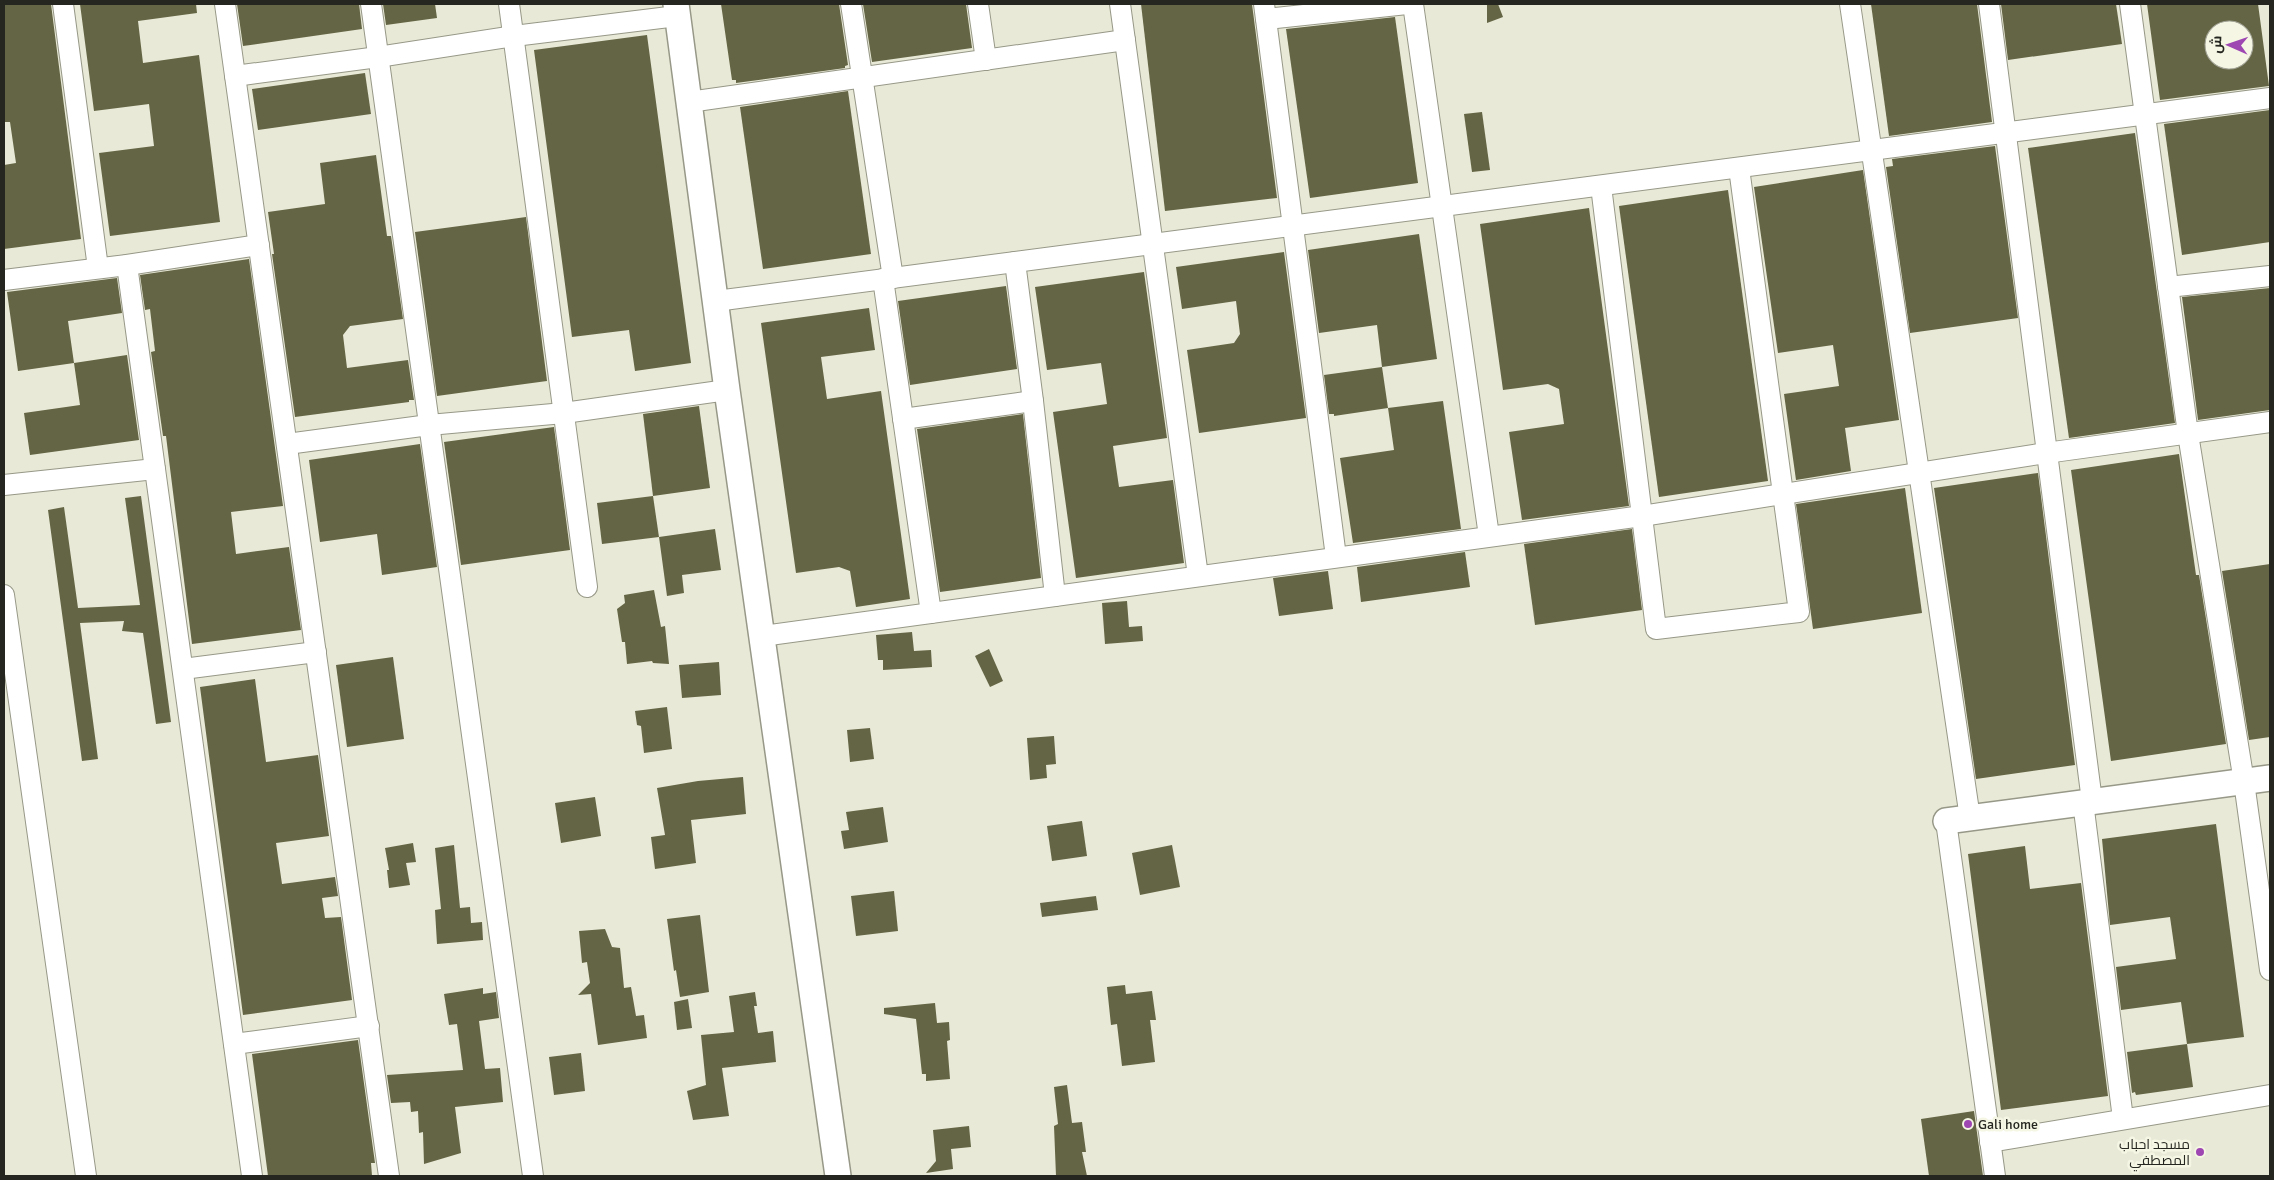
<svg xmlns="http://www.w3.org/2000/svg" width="2274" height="1180" font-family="Signika,Cairo,sans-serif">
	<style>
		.building { fill: #646544; fill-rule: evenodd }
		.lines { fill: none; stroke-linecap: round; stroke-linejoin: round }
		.minor-casing { stroke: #979887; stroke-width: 22 }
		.tertiary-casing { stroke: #979887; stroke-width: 28 }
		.minor { stroke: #fff; stroke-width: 20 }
		.tertiary { stroke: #fff; stroke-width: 25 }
		.poi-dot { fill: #9e46b2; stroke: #f5f7e4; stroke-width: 2 }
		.labels { text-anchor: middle; stroke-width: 5; stroke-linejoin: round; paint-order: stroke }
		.poi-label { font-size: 14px; fill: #262620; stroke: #f5f7e4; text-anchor: start }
	</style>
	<rect width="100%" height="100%" fill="#e8e9d7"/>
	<g class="building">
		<path d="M4,4H51L81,239L4,249V165L16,163L10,122H4Z"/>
		<path d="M80,4H196L197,13L138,21L143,63L199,55L220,222L110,236L99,153L154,146L149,104L94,111Z"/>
		<path d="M237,4H359L362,29L243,46Z"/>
		<path d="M383,4H435L437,18L386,25Z"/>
		<path d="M721,4H839L848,65L845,66V68L736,83V80H732Z"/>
		<path d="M863,4H966L972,48L872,62Z"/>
		<path d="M1141,4H1252L1277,198L1165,211Z"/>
		<path d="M1487,4H1498L1503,17L1487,23Z"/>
		<path d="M1871,4H1977L1992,122L1889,136Z"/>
		<path d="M2001,4H2116L2122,44L2008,60Z"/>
		<path d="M2147,4H2258L2269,86L2160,100ZM2214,30H2244V60H2214Z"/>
		<path d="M1395,17L1418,183L1310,198L1286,29Z"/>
		<path d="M647,35L691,363L635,371L629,330L572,337L534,50Z"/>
		<path d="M365,73L371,114L258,130L252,89Z"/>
		<path d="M848,91L871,254L763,269L740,107Z"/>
		<path d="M2270,110V242L2182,255L2164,124Z"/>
		<path d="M1482,112L1490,170L1472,172L1464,114Z"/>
		<path d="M2135,133L2175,423L2069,438L2028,148Z"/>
		<path d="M1995,146L2018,318L1910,333L1886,167L1893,166L1892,159Z"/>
		<path d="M376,155L387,236H391L403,319L350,326L343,335L347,368L408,360L414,400H409V402L295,417L272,254H274L268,212L325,204L320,163Z"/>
		<path d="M1863,170L1899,420L1845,428L1851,471L1796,480L1784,394L1839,386L1833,345L1778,353L1754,187Z"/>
		<path d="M1728,190L1768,481L1659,497L1619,206Z"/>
		<path d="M1589,208L1629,506L1522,520L1509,432L1564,424L1559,389L1548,384L1503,390L1480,224Z"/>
		<path d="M526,217L547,381L437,396L415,232Z"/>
		<path d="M1419,234L1437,359L1382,367L1377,325L1319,333L1308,250Z"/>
		<path d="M1284,252L1306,418L1199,433L1187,350L1234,343L1240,334L1236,301L1182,309L1176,267Z"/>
		<path d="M249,259L283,506L231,512L236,554L289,547L301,630L192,644L166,436H163L151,352L155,351L150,309L145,310L140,275Z"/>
		<path d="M1144,272L1167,438L1113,446L1119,487L1173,480L1184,563L1076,578L1053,412L1107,404L1101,363L1047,370L1035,287Z"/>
		<path d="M117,278L122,313L68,321L74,363L18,371L7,292Z"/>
		<path d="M1006,286L1017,369L910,385L898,301Z"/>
		<path d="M2270,288V410L2198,420L2182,297Z"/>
		<path d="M869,308L875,350L821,357L827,399L881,391L910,599L856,607L850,571L839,567L796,573L761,323Z"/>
		<path d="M127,355L139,440L30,455L24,413L80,405L74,363Z"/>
		<path d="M1382,367L1388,408L1334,416V414H1329L1324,375Z"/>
		<path d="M1443,401L1461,529L1353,543L1340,458L1394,450L1388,408Z"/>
		<path d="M699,406L710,488L653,496L643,414Z"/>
		<path d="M1023,414L1041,578L940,592L917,429Z"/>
		<path d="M554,427L570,550L461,565L444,442Z"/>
		<path d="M420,444L437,567L382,575L377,534L320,542L309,460Z"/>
		<path d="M2179,454L2196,575H2199L2226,744L2111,761L2071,470Z"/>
		<path d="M2038,473L2075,765L1976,779L1934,488Z"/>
		<path d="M1905,488L1922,613L1813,629L1796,504Z"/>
		<path d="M141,496L171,722L156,724L143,633L122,631L124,621L80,623L98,759L82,761L48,510L64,507L78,608L140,605L125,498Z"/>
		<path d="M653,496L659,537L602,544L597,503Z"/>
		<path d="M715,529L721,570L682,575L684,593L667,596L659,537Z"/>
		<path d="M1632,529L1642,610L1535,625L1524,544Z"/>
		<path d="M1465,552L1470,587L1361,602L1357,567Z"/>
		<path d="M2270,564V737L2249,740L2222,571Z"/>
		<path d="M1328,571L1333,609L1279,616L1273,578Z"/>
		<path d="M654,590L661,627L665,626L669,664L653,663L652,661L627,664L625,642H622L617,609L625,603L624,595Z"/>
		<path d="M1127,601L1129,627L1142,626L1143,641L1105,644L1102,603Z"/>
		<path d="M912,632L914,651L931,650L932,667L883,670V660H878L876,635Z"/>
		<path d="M989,649L1003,681L990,687L975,656Z"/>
		<path d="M393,657L404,739L347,747L336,665Z"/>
		<path d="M719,662L721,695L682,698L679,665Z"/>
		<path d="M255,679L266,762L318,755L329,836L276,843L282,884L335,877L338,896L322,898L325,918L341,917L352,1000L243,1015L200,687Z"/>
		<path d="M667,707L672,749L644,753L641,726L637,725L635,711Z"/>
		<path d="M870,728L874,759L850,762L847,730Z"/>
		<path d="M1054,736L1056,764L1046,765L1047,778L1030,780L1027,738Z"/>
		<path d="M743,777L746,814L691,820L696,863L655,869L651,837L665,835L657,788L698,781Z"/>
		<path d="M595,797L601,836L561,843L555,803Z"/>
		<path d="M883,807L888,842L844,849L841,831L849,830L846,812Z"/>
		<path d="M1082,821L1087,856L1052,861L1047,826Z"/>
		<path d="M2216,824L2244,1037L2187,1044L2181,1002L2121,1010L2116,967L2176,959L2170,917L2110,925L2102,839Z"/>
		<path d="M413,843L416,862L406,863L410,885L389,888L387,870H389L385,848Z"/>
		<path d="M454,845L460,908L470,907L471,923L482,922L483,940L437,944L435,910L441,909L435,848Z"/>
		<path d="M1172,845L1180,887L1140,895L1132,853Z"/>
		<path d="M2025,846L2030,889L2081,883L2108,1096L2001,1110L1968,854Z"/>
		<path d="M894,891L898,931L856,936L851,896Z"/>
		<path d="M1096,896L1098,910L1042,917L1040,903Z"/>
		<path d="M700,915L709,992L680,997L676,970L674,971L667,919Z"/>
		<path d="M605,929L612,947L620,948L624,988L631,987L636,1016L644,1015L647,1038L598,1045L591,994L578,995L590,983L587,962L582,963L579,931Z"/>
		<path d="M1125,985L1126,994L1152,991L1156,1020H1150L1155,1062L1122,1066L1117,1024L1111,1025L1107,987Z"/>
		<path d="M483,988V994L496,992L499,1018L479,1021L485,1069L500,1068L503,1102L455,1107L461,1153L424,1164L423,1132L419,1133L418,1111L411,1112L410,1102L391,1103L387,1075L463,1070L457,1024L449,1025L444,994Z"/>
		<path d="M755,992L757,1006H754L758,1033L773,1031L776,1062L722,1068L729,1116L693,1120L687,1091L706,1085L701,1035L734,1032L729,996Z"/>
		<path d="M688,999L692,1028L677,1030L674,1002Z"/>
		<path d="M935,1003L937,1023L949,1022L950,1040L947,1041L950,1079L926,1081V1074H922L916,1019L884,1014V1008Z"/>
		<path d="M358,1040L375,1163H371L372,1176H268L252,1054Z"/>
		<path d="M2187,1044L2193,1087L2136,1095L2135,1092L2132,1093L2127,1052Z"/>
		<path d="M581,1053L585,1091L554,1095L549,1057Z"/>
		<path d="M1067,1085L1072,1123L1082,1122L1086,1152H1082L1087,1176H1056L1054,1126L1058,1124L1054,1087Z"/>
		<path d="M1974,1111L1983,1176H1929L1921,1119Z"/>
		<path d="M969,1126L971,1147L951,1149L953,1169L926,1173L936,1161L933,1130Z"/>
	</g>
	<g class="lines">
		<g class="minor-casing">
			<g id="minor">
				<path d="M63,4L98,268"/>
				<path d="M225,4L389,1176"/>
				<path d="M371,4L533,1176"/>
				<path d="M509,4L587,587"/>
				<path d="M851,4L893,278"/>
				<path d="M978,4L986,60"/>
				<path d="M1120,4L1198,576"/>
				<path d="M1264,4L1336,557"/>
				<path d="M1413,4L1489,536"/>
				<path d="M1850,4L1970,818"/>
				<path d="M1989,4L2092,801"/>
				<path d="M2130,4L2188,434L2244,782L2270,970"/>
				<path d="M1266,19L1407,4"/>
				<path d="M235,76L378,57L514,36L677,16"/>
				<path d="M689,102L1125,40"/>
				<path d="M1601,186L1656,629L1799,612L1739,168"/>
				<path d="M1015,262L1033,401L1055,596"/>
				<path d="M127,265L252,1176"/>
				<path d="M883,279L931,613"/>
				<path d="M4,280L127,265L259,245"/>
				<path d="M2168,287L2270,276"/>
				<path d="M716,301L2270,98"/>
				<path d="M903,419L1033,401"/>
				<path d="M287,444L429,425L564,413L727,390"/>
				<path d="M4,485L155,469"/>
				<path d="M4,595L86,1176"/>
				<path d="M762,636L1642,516L2046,453L2270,422"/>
				<path d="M183,669L316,652"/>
				<path d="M2083,802L2123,1119"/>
				<path d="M1946,821L1995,1176"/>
				<path d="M234,1044L369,1026"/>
				<path d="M1990,1142L2270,1095"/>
			</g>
		</g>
		<g class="tertiary-casing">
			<g id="tertiary">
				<path d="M676,4L727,390L838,1176"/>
				<path d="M1946,821L2270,778"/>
			</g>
		</g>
		<use href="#minor" class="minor"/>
		<use href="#tertiary" class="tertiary"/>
	</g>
	<g class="poi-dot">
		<circle cx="1968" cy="1124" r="5"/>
		<circle cx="2200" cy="1152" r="5"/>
	</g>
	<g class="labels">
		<g class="poi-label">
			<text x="1978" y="1129">Gali home</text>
			<text x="2190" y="1149" text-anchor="end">مسجد احباب<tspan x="2190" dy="16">المصطفي</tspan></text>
		</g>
	</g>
	<rect width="2274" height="1180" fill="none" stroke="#262620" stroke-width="10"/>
	<g transform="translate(2229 45) rotate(272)"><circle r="24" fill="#f5f7e4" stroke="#a2a396"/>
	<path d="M0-4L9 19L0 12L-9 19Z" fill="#9e46b2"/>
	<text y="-8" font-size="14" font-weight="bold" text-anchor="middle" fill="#262620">ش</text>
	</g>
</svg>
